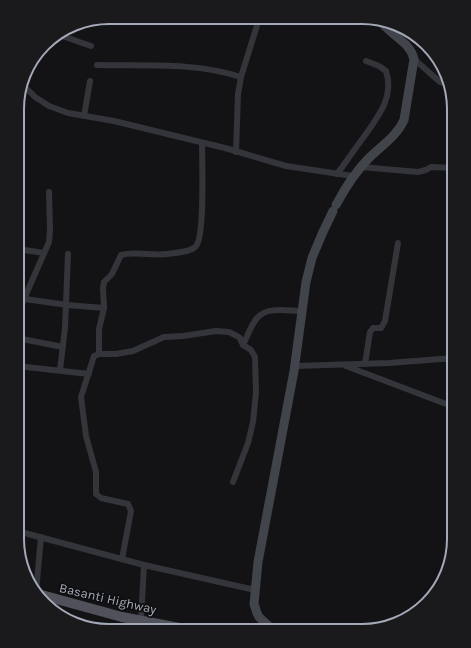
<svg xmlns="http://www.w3.org/2000/svg" width="471" height="648" font-family="Karla,sans-serif">
	<style>
		.lines { fill: none; stroke-linecap: round; stroke-linejoin: round }
		.minor { stroke: #34353b; stroke-width: 6 }
		.secondary { stroke: #42444b; stroke-width: 9 }
		.primary { stroke: #50515a; stroke-width: 10 }
		.labels { text-anchor: middle; stroke-width: 3.5; stroke-linejoin: round; paint-order: stroke }
		.street-label { font-size: 13px; fill: #a4a9b7; stroke: #0e0e10 }
		.rim { fill: none; stroke: #a4a9b7; stroke-width: 2 }
	</style>
	<rect width="100%" height="100%" fill="#131315"/>
	<g class="lines">
		<g class="minor">
			<path d="M55,36H62L91,46"/>
			<path d="M414,59L440,82L448,84"/>
			<path d="M97,65C146,66 194,62 241,77"/>
			<path d="M22,85L26,88L35,97L49,106L68,113L114,121L225,148L286,166L353,176"/>
			<path d="M84,116L90,81"/>
			<path d="M236,152L238,94L241,77L259,19"/>
			<path d="M361,167L418,172L426,170L431,167L454,168"/>
			<path d="M337,174C346,162 354,150 363,138C377,118 395,97 386,71L379,66L366,61"/>
			<path d="M18,249L44,253"/>
			<path d="M25,299L67,305L104,308"/>
			<path d="M17,315L49,242L50,230L49,192"/>
			<path d="M17,338L63,347"/>
			<path d="M243,345C247,337 251,325 257,318C267,306 289,311 302,311"/>
			<path d="M99,354V329L104,308L103,288L104,282L112,274L121,255C135,251 152,256 167,254C174,253 192,252 196,246C205,236 202,160 202,143"/>
			<path d="M365,364L370,332L373,328H381L385,321L398,243"/>
			<path d="M17,366L89,374"/>
			<path d="M295,366L389,363L454,358"/>
			<path d="M346,366L454,407"/>
			<path d="M60,370L65,328L68,254"/>
			<path d="M17,531L144,565"/>
			<path d="M122,559L131,511L128,504L101,498L96,494V472L86,436L81,397L94,356L99,354H116L133,351L164,337L183,336L216,331L229,332L237,336L240,338L243,345L251,350L255,357L256,392L253,422L248,443L233,482"/>
			<path d="M36,592L41,537"/>
			<path d="M141,620L144,565L255,590"/>
		</g>
		<g class="secondary">
			<path d="M336,205C345,188 355,172 369,158C381,146 397,136 404,120L414,59C410,41 389,35 380,20"/>
			<path d="M274,631L259,617L257,613L254,604L258,562L294,371L306,282L312,258L322,234L333,211"/>
		</g>
		<path class="primary" d="M38,594L122,617L195,631"/>
	</g>
	<g class="labels">
		<g class="street-label">
			<text transform="translate(108 598) rotate(13)" y="5">Basanti Highway</text>
		</g>
	</g>
	<path d="M0 0H471V648H0ZM109 24H362A85 85 0 0 1 447 109V539A85 85 0 0 1 362 624H109A85 85 0 0 1 24 539V109A85 85 0 0 1 109 24Z" fill="#1a1a1d" fill-rule="evenodd"/>
	<path class="rim" d="M109 24H362A85 85 0 0 1 447 109V539A85 85 0 0 1 362 624H109A85 85 0 0 1 24 539V109A85 85 0 0 1 109 24Z"/>
</svg>
